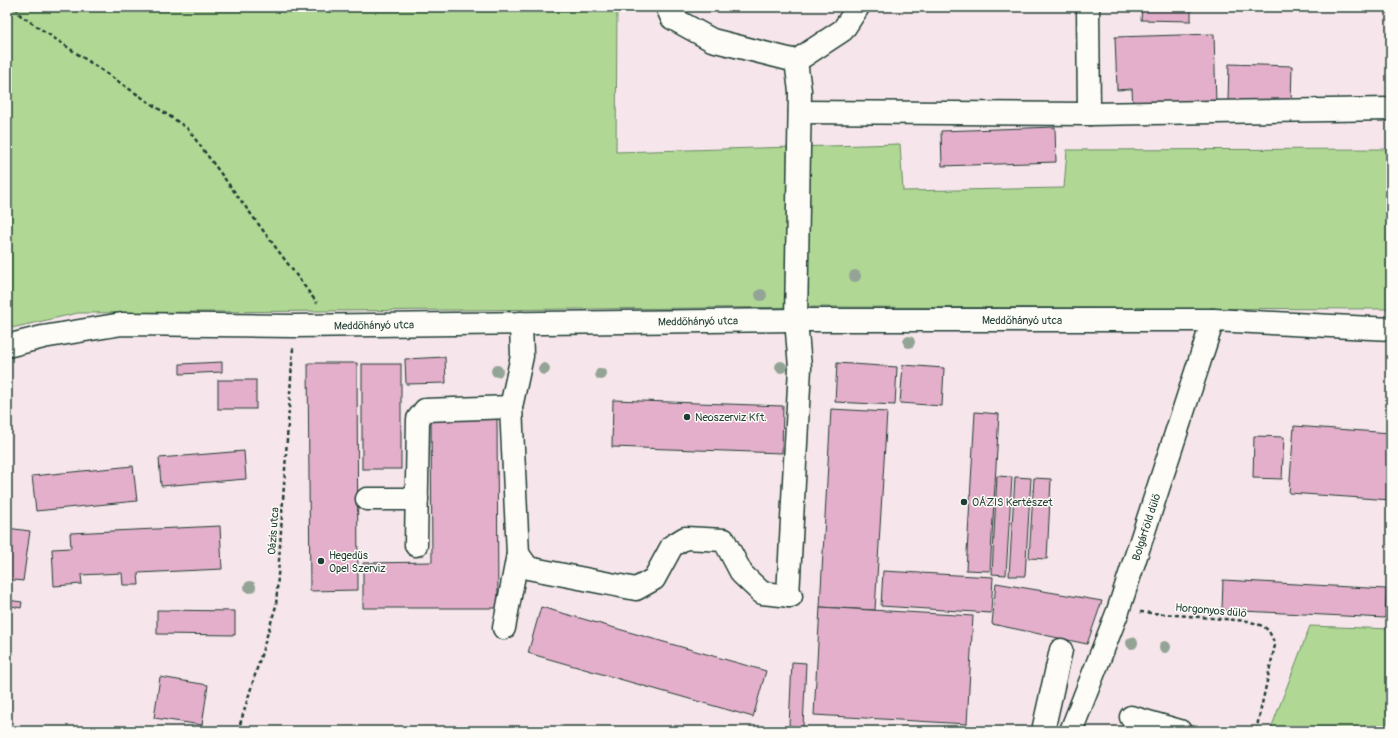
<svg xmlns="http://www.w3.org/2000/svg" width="1398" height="738" font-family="Pangolin,sans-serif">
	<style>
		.built { fill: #f6e5ea }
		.green { fill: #b0d894; stroke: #688a64 }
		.building { fill: #e4afca; stroke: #1f3d34 }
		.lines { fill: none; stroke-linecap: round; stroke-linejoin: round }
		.minor-casing { stroke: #1f3d34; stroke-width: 25 }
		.path { stroke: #1f3d34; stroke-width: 2.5; stroke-dasharray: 4 3; stroke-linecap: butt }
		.minor { stroke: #fdfcf7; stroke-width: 22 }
		.tree { fill: #93a496 }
		.poi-dot { fill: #1f3d34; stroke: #fdfcf7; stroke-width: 1.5 }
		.labels { text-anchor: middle; stroke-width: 3; stroke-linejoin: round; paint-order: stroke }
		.street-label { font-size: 11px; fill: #1f3d34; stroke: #fdfcf7 }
		.poi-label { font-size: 11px; fill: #1f3d34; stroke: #fdfcf7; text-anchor: start }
	</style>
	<rect width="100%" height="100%" fill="#fdfcf7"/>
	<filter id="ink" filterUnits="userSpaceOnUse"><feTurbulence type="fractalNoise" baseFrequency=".025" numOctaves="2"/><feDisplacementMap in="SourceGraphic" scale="8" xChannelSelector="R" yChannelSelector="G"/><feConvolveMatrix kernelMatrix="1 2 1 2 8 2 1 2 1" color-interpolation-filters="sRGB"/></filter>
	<g filter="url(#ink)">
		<g class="built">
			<path d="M617,7H1391V149L1067,150L1065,188L903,191L900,144L616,152Z"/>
			<path d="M826,307L1391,309V629L1310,627L1270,731H7V329L78,313Z"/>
		</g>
		<g class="green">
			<path d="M7,7H617L616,152L900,144L903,191L1064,188L1067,150L1391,149V309L826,307L78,313L7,329Z"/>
			<path d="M1310,626L1391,629V731H1270Z"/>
		</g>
		<g class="building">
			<path d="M1142,7H1191V21L1141,20Z"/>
			<path d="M1214,34L1216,104L1133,107L1132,89L1117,90L1115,37Z"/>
			<path d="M1229,64L1292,66L1291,103L1228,101Z"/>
			<path d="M1055,127L1056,162L942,166L941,131Z"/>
			<path d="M445,357L446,383L406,384L405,359Z"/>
			<path d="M222,362V372L180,374V364Z"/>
			<path d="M308,363H357L358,590L310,591Z"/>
			<path d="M837,363L897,367L895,405L835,402Z"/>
			<rect x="362" y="364" width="39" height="105"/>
			<path d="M903,365L944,368L942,406L900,403Z"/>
			<rect x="218" y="380" width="38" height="29"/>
			<path d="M613,400L783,406L782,453L612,447Z"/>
			<path d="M831,409L887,412L875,610L820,607Z"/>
			<path d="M975,412L999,414L990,571L966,570Z"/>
			<path d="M431,416H497L498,608H363V563L432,562Z"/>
			<path d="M1294,426L1391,433V500L1289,493Z"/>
			<path d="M1254,436L1284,437L1282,479L1253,478Z"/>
			<path d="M244,451L246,479L161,486L159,458Z"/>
			<path d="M133,466L137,501L36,511L32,476Z"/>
			<path d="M997,476L1012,477L1006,575L992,574Z"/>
			<path d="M1015,477L1031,478L1025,576H1009Z"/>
			<path d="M1034,478L1051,479L1047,559L1029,558Z"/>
			<path d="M220,526L222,569L138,573L139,585H123L122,573L81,575L82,584L54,586L52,549L71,548L70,533Z"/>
			<path d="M7,528L30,531L23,581L7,579Z"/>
			<path d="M883,571L993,577L991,613L881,606Z"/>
			<path d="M1223,580L1386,589L1385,618L1222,610Z"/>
			<path d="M996,583L1102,601L1087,644L992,624Z"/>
			<path d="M7,600L22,602L21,608L7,605Z"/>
			<path d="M541,607L766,671L753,717L528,653Z"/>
			<path d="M820,607L973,616L967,724L814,715Z"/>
			<path d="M157,610L235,611V635L157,634Z"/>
			<path d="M792,662L806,663L803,727L789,726Z"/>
			<path d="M160,677L208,685L202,725L154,718Z"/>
		</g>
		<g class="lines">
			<g class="minor-casing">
				<g id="minor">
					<path d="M667,7L672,18L712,40L796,61L843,30L858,7"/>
					<path d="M800,112L1089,114L1088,7"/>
					<path d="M1089,114L1391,109"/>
					<path d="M521,323L522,356L511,407L518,554L528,568L636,589L654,579L672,546L685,538L724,540L742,574L762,593L791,596"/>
					<path d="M7,346L43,337L122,324L294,326L796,320H1213L1391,329"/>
					<path d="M367,499H417"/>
					<path d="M416,545L418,419L425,410L511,407"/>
					<path d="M788,596L800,367L796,320L800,91L796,61"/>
					<path d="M504,628L518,554"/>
					<path d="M1131,717L1180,731"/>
					<path d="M1043,731L1061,650"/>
					<path d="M1071,731L1118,611L1213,320"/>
				</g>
			</g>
			<g class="path">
				<path d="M16,7L20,15L187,128L317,303"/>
				<path d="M1140,612L1248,621C1266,627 1268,626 1275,645L1256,731"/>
				<path d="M238,731L276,606L293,348"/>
			</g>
			<use href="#minor" class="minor"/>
		</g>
		<g class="tree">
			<circle cx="855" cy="276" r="6"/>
			<circle cx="761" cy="295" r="6"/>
			<circle cx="909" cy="342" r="6"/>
			<circle cx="781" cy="367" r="6"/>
			<circle cx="544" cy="369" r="6"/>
			<circle cx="497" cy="371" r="6"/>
			<circle cx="601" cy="374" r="6"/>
			<circle cx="250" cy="587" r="6"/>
			<circle cx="1132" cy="643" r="6"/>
			<circle cx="1165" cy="647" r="6"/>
		</g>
	</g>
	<g class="poi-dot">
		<circle cx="687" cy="417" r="4"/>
		<circle cx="964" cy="502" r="4"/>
		<circle cx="321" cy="561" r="4"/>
	</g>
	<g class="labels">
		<g class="street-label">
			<text x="1022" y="324">Meddőhányó utca</text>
			<text transform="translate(698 321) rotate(-1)" y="4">Meddőhányó utca</text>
			<text transform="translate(374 325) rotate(-1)" y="4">Meddőhányó utca</text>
			<text transform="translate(1146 527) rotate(-72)" y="4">Bolgárföld dűlő</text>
			<text transform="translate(273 531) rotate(-86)" y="4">Oázis utca</text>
			<text transform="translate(1211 610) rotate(5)" y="4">Horgonyos dűlő</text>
		</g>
		<g class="poi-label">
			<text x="695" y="421">Neoszerviz Kft.</text>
			<text x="972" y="506">OÁZIS Kertészet</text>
			<text x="329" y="559">Hegedűs<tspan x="329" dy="13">Opel Szerviz</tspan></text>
		</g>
	</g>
	<rect width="1398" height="738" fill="none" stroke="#fdfcf7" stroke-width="24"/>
	<rect x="12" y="12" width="1374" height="714" fill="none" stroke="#1f3d34" stroke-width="1.5" filter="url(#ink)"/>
</svg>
